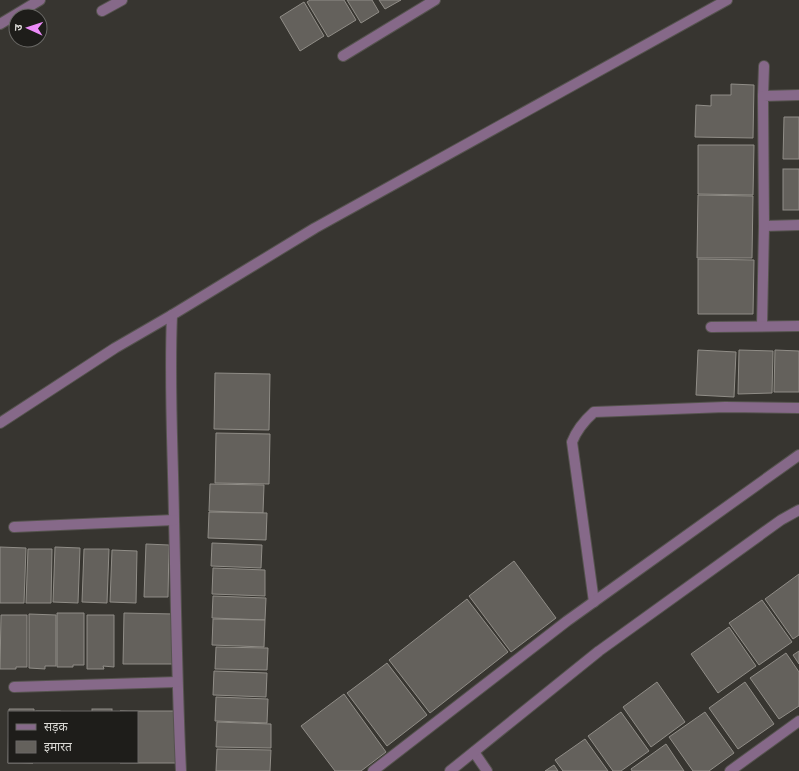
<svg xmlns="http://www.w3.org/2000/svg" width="799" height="771" font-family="Mulish,'Noto Sans Devanagari',sans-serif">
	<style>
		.building { fill: #64615c; stroke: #908d87 }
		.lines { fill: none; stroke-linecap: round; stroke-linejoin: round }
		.minor-casing { stroke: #55534e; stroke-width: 12 }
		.minor { stroke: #866989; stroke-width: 10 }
	</style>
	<rect width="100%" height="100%" fill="#373530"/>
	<g class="building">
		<path d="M310,0H344L356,20L328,37L307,2Z"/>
		<path d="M347,0H372L379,12L361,23Z"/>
		<path d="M379,0H401L385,9Z"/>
		<path d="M304,2L324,36L300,51L280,17Z"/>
		<path d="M731,84L754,85L753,138L695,137L696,105L711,106V95H731Z"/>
		<path d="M784,117H799V159H783Z"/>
		<path d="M698,145H754L753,195L698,194Z"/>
		<rect x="783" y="169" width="16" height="41"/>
		<path d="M698,195L753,196L752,258H697Z"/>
		<path d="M698,259L754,260L753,314H698Z"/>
		<path d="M698,350L736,352L734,397L696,395Z"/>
		<path d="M739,350L773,351L772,393L738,394Z"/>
		<path d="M775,350L799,351V392H774Z"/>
		<path d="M215,373L270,374L269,430L214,429Z"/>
		<path d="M216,433L270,434L269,484L215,483Z"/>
		<path d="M210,484L264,485L263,513L209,511Z"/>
		<path d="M209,512L267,513L266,540L208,538Z"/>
		<path d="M212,543L262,545L261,568L211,566Z"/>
		<path d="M146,544L169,545L168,597H144Z"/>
		<path d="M0,547L26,548L24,603H0Z"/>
		<path d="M55,547L80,548L78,603L53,602Z"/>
		<path d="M28,549H52L51,603H26Z"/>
		<path d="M84,549H109L107,603L82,602Z"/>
		<path d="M112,550L137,551L136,603L110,602Z"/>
		<path d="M514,561L556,618L511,652L469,596Z"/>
		<path d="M213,568L265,570V596L212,594Z"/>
		<path d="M799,574V635L793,639L765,599Z"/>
		<path d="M213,596L266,598L265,620L212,618Z"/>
		<path d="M467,599L508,652L430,713L389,660Z"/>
		<path d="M762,600L792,642L759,665L729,623Z"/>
		<path d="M57,613H84V665H73V667H57Z"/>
		<path d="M124,613L174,614L173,664H123Z"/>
		<path d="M29,614L56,615V666H45V669L29,668Z"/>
		<path d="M1,615H27V667H16V669H0Z"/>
		<path d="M87,615H114V667L103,666L104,669H87Z"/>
		<path d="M213,619L265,620L264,647L212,645Z"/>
		<path d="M729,627L756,666L718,693L691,654Z"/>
		<path d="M216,647L268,648L267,670L215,669Z"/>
		<path d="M799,651V664L793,655Z"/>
		<path d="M786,653L799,672V706L779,719L750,678Z"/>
		<path d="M387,663L427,715L387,746L347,693Z"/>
		<path d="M214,671L267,673L266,697L213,695Z"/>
		<path d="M657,682L685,722L651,747L623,707Z"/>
		<path d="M745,682L774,724L738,749L709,708Z"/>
		<path d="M344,694L386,752L361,771H335L301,726Z"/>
		<path d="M216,697L268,699L267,723L215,721Z"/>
		<path d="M9,709H34V712H9V762L33,763H8Z"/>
		<rect x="92" y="709" width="20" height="3"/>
		<rect x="36" y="711" width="24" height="1"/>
		<path d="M120,711H176V763H120V762H137V712Z"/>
		<path d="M621,712L649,751L621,771H613L588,736Z"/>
		<path d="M705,712L734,753L709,771H693L669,737Z"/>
		<path d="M217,722L271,724V748L216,747Z"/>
		<path d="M585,739L608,771H563L555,760Z"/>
		<path d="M666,744L684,771H632L631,769Z"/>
		<path d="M217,749L271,750L270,771H216Z"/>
		<path d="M554,765L558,771H545Z"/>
	</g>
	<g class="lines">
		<g class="minor-casing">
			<g id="minor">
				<path d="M102,11L122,0"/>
				<path d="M0,24L40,0"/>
				<path d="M343,56L435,0"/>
				<path d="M763,96L764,66"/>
				<path d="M764,226L799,225"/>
				<path d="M172,315C169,384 173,451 174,519C176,603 177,687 181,771"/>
				<path d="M762,326L764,226L763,96L799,95"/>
				<path d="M711,327L799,326"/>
				<path d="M0,423L115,348L172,315L315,228L727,0"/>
				<path d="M14,527L174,520"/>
				<path d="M594,602L572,442C577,429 584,421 594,412L725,407L799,408"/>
				<path d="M14,687L177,682"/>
				<path d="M474,752L487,771"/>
				<path d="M373,771L567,621L799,455"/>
				<path d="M450,771L599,651L781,520L799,510"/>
				<path d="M730,771L799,721"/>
			</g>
		</g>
		<use href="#minor" class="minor"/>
	</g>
	<rect x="8" y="711" width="130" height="52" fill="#1e1d1a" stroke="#6a6966"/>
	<rect x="16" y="724" width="20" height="6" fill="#866989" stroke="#6a6966"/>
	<text x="44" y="731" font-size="12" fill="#dddcd8">सड़क</text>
	<rect x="16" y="741" width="20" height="12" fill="#64615c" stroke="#6a6966"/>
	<text x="44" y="751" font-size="12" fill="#dddcd8">इमारत</text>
	<g transform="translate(28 28) rotate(273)"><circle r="19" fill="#1e1d1a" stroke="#6a6966"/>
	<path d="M0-3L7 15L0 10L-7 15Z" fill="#ed8cf9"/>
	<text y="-6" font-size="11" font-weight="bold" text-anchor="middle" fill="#dddcd8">उ</text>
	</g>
</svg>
